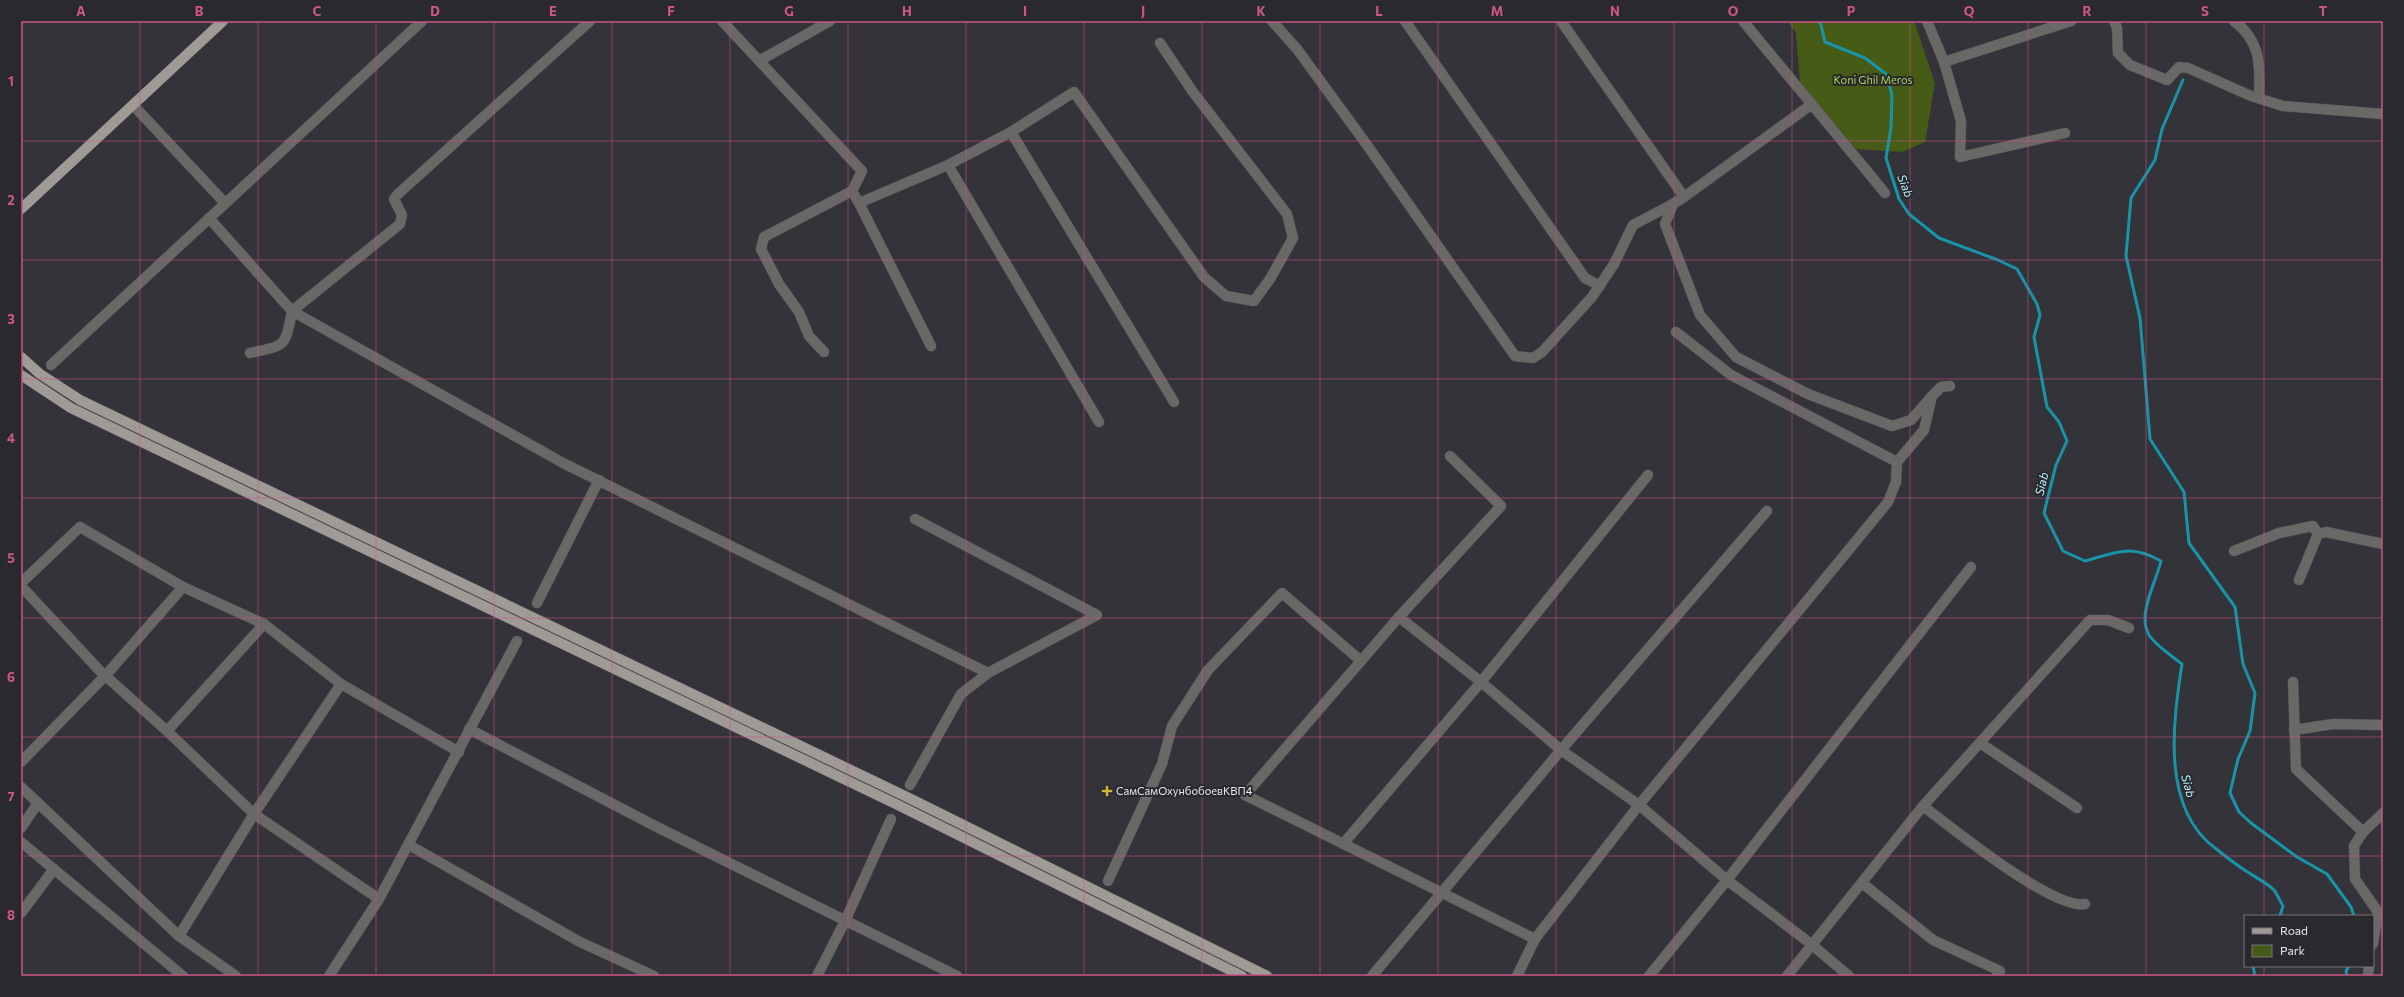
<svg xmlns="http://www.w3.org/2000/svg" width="2404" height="997" font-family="Commissioner,sans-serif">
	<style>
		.green { fill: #455b16 }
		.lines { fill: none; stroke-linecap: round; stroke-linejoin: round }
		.stream { stroke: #1894a8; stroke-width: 3 }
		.minor-casing { stroke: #505055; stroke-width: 11 }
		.major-casing { stroke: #505055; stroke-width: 11 }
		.minor { stroke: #6a6866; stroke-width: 10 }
		.major { stroke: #a09a97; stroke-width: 10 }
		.grid { fill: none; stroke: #cd5686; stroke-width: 1; stroke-opacity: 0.55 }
		.poi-dot { fill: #cfb837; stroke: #29292e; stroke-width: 1.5 }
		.labels { text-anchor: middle; stroke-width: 4; stroke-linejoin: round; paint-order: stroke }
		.park-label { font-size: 11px; fill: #a9d256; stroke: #29292e }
		.poi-label { font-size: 11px; fill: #e7e7ea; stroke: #29292e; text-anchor: start }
		.water-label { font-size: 12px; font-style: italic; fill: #b3f0fc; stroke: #29292e }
		.neatline { fill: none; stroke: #cd5686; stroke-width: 1.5 }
		.grid-label { font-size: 13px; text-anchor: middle; font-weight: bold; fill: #cd5686 }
	</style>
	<rect width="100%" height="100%" fill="#333339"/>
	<path class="green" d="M1788,21H1914L1935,83L1925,142L1902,152L1856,149L1800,83L1796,33Z"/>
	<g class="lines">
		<g class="stream">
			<path d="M1820,21L1825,42L1865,58L1886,74L1892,95L1891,128L1886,158L1899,199L1909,214L1939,238L1998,260L2017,269L2037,304L2040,315L2034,337L2047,407L2059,422L2067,441L2056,465L2044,513L2063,551L2085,561C2115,553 2130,543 2161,561C2156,583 2133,621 2153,640C2161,649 2172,656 2182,664C2173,722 2161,808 2215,848C2225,856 2235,864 2246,871C2255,877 2267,883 2274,890C2277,894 2280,901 2283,906L2280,916"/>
			<path d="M2183,80L2162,129L2155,160L2131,198L2126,256L2140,318L2150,439L2184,492L2189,543L2235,607L2243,664L2255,693L2250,731L2238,759L2230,793L2239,812L2251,823L2297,857L2327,874L2351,907L2354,916"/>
			<path d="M2253,966L2255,976"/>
			<path d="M2347,976L2346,971L2349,966"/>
		</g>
		<g class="minor-casing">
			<g id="minor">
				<path d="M722,21L862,171L852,191"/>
				<path d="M1272,21L1297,49L1367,145L1515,356L1533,358L1542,352L1592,297L1614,264L1633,225L1673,204"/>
				<path d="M1405,21L1585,278L1600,286"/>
				<path d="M1743,21L1885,193"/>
				<path d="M1927,21L1944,62L2071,21"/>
				<path d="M2114,21L2117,28L2118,53L2130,65L2167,80L2179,67L2188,68L2251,96L2283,106L2383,114"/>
				<path d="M2234,21C2262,42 2260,67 2259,98"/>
				<path d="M1160,43L1193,92L1287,214L1293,238L1270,279L1254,301L1226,296L1204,277L1074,92L1011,132L1174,402"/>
				<path d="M759,61L830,21"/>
				<path d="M1944,62L1961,121L1960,157L2065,133"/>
				<path d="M133,105L225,203"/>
				<path d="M1011,132L948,165L1099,422"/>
				<path d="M1684,197L1812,104"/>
				<path d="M209,218L292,311L400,224L402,215L394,199L398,194L590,21"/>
				<path d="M1676,332L1731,375L1897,462"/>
				<path d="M931,346L859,203L948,165"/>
				<path d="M824,352L809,336L799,312L779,284L761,249L764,237L852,191L859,203"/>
				<path d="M250,353C286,345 285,348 292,311L563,463L988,673"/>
				<path d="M51,365L422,21"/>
				<path d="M1932,396L1941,387L1950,386"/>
				<path d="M1450,456L1501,506L1399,617L1245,795L1535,939L1639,805L1888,502L1896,482L1897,462L1924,430L1932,396L1911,420L1892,426L1808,394L1736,357L1700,315L1665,224L1673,204L1684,197L1561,21"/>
				<path d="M2234,551L2279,533L2313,526L2318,534"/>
				<path d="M2299,580L2318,534L2326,532L2383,544"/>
				<path d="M21,583L80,527L183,587L264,624L341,684L459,752"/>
				<path d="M21,586L100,671L167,731L254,814L379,899"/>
				<path d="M537,603L599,480"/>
				<path d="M1399,617L1481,682L1561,750L1639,805L1727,880L1811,944L1849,976"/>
				<path d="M2293,682L2296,769L2363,832"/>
				<path d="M469,729L657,827L957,976"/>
				<path d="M2294,730L2333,724L2383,725"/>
				<path d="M167,731L264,624"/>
				<path d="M1980,743L2077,808"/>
				<path d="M21,762L105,676L183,587"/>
				<path d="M910,785L961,694L988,673L1097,615L915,519"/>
				<path d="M21,787L179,936L236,976"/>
				<path d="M1923,806C1952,828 2053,910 2085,904"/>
				<path d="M21,828L38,803"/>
				<path d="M21,842L183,976"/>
				<path d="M1343,844L1481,682L1648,475"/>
				<path d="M409,845L580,942L654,976"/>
				<path d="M1108,881L1162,764L1172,726L1208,670L1282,593L1361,661"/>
				<path d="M1862,883L1933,940L2000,971L1997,976"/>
				<path d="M21,913L54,869"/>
				<path d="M179,936L254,814L341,684"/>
				<path d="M2373,944L2378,912L2355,879L2354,846L2363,832L2383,813"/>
				<path d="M329,976L379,899L517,641"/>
				<path d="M817,976L845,921L891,819"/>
				<path d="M1372,976L1561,750L1767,511"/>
				<path d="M1517,976L1535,939"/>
				<path d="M1649,976L1727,880L1971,567"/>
				<path d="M1787,976L1923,806L2090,620H2108L2129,628"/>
				<path d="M2368,976L2369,966"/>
			</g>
		</g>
		<g class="major-casing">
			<g id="major">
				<path d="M21,209L223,21"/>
				<path d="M21,357L40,374L80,400L907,797L1267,976"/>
				<path d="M21,375L71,408L896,804L1242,976"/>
			</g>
		</g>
		<use href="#minor" class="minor"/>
		<use href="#major" class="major"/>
	</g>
	<path class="grid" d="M140,21V976M258,21V976M376,21V976M494,21V976M612,21V976M730,21V976M848,21V976M966,21V976M1084,21V976M1202,21V976M1320,21V976M1438,21V976M1556,21V976M1674,21V976M1792,21V976M1910,21V976M2028,21V976M2146,21V976M2264,21V916M21,141H2383M21,260H2383M21,379H2383M21,498H2383M21,618H2383M21,737H2383M21,856H2383M2264,966V976"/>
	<path class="poi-dot" d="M1105 785h4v4h4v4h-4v4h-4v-4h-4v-4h4z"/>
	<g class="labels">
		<g class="park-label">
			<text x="1873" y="84">Koni Ghil Meros</text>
		</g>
		<g class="poi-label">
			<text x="1116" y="795">СамСамОхунбобоевКВП4</text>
		</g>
		<g class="water-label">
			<text transform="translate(1905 186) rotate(69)" y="4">Siab</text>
			<text transform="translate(2042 484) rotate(-77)" y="4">Siab</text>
			<text transform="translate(2188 786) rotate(75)" y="4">Siab</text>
		</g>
	</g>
	<rect width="2404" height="997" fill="none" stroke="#29292e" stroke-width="44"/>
	<rect x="2244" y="915" width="130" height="52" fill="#29292e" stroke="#757579"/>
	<rect x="2252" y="928" width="20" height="6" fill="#a09a97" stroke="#757579"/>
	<text x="2280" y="935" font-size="12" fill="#e7e7ea">Road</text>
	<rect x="2252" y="945" width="20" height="12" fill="#455b16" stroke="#757579"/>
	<text x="2280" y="955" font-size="12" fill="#e7e7ea">Park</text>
	<rect x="22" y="22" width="2360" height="953" class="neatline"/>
	<g class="grid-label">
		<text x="81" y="16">A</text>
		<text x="199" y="16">B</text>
		<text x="317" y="16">C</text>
		<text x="435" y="16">D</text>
		<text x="553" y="16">E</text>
		<text x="671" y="16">F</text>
		<text x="789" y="16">G</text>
		<text x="907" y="16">H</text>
		<text x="1025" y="16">I</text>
		<text x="1143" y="16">J</text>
		<text x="1261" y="16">K</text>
		<text x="1379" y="16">L</text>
		<text x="1497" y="16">M</text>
		<text x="1615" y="16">N</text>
		<text x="1733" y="16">O</text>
		<text x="1851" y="16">P</text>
		<text x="1969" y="16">Q</text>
		<text x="2087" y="16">R</text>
		<text x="2205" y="16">S</text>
		<text x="2323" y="16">T</text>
		<text x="11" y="86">1</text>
		<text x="11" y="205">2</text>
		<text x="11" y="324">3</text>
		<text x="11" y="443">4</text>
		<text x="11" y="563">5</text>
		<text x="11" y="682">6</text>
		<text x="11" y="801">7</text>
		<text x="11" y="920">8</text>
	</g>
</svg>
